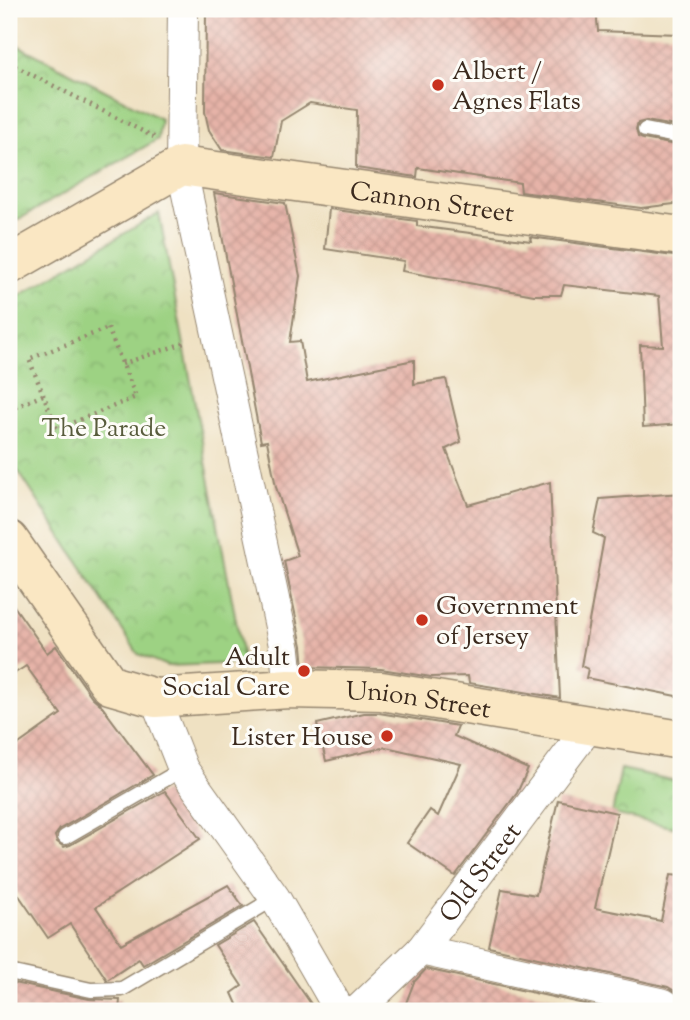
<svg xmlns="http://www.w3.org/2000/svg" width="690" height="1020" font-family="'Sorts Mill Goudy',serif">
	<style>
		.park { fill: url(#park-crowns); stroke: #6c7e50; stroke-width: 2 }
		.building { fill: url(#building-cross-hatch) }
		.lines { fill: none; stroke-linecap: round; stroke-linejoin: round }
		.lane-casing { stroke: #958670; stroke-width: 17 }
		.street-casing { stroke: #958670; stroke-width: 32 }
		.secondary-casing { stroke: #958670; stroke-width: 41 }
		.path { stroke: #958670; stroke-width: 4.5; stroke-dasharray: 2 5; stroke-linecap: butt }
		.lane { stroke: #fff; stroke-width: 14 }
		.street { stroke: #fff; stroke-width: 30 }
		.secondary { stroke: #fae7c3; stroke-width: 38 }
		.poi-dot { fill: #c8321e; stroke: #fdfcf7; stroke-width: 2.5 }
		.labels { text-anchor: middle; stroke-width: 6; stroke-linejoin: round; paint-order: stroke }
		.poi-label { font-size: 26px; fill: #3b2a1e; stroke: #fdfcf7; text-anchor: start }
		.street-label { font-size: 26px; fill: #3b2a1e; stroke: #fdfcf7 }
		.park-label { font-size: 26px; fill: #585c3c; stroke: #fdfcf7 }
	</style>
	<defs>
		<pattern id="park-crowns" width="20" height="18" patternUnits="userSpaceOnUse" patternTransform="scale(1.75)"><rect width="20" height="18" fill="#9dd283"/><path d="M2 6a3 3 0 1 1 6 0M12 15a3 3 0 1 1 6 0" fill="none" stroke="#88b471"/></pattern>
		<pattern id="building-cross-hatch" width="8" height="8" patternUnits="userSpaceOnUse" patternTransform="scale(1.75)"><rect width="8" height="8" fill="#e6b3a8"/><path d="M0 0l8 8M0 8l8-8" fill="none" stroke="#c69a90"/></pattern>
	</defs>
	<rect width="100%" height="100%" fill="#fdfcf7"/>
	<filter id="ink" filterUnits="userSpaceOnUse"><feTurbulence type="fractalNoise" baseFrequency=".0143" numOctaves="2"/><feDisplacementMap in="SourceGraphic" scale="14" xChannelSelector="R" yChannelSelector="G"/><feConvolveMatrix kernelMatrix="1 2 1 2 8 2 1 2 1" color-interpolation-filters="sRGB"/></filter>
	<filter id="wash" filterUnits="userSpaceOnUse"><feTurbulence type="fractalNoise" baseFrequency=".00686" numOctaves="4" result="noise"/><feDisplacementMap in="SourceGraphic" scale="28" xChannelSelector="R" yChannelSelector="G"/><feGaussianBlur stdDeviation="1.57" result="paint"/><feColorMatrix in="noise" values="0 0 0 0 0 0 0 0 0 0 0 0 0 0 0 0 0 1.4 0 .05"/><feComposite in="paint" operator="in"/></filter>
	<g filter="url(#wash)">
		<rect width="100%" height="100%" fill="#efe1c2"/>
		<g class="park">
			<path d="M9,41L161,119L158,139L9,225Z"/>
			<path d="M159,213L244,663L167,666L138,654L9,457V302Z"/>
			<path d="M621,769L681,782V829L612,814Z"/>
		</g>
		<g id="blocks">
			<g class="building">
				<path d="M206,9H596L598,31L678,34L681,51V127L646,121L638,123L636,129L638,137L643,139L681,146V199L674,204L641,208L521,192L520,183L418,168L417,177L356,168L357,110L310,103L281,121L274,157L222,150L209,130L205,112Z"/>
				<path d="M214,193L285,203L300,276L290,342L300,341L307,382L414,360V384L446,379L461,442L446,449L468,505L550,482L560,698L469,683L468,676L431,677L381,669L304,667L302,646L284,561L298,556L276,487L267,441L261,442Z"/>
				<path d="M329,209L417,221V226L531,241L530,237L681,257V424L643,427L640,345L663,346L659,296L564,285L561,295H534L402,271L404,261L325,249Z"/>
				<path d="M681,493V697L586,678L588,669L581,666L604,538L593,533L600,499Z"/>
				<path d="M9,599L47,653L56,646L92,697L100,704L153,775L60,829L55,836L57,842L64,847L70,845L165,791L200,839L96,907L121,944L228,885L243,906L143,965L139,959L107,980L70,924L48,938L9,881V751L61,714L26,666L9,677Z"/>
				<path d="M364,713H379L458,726L454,736L528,769L517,793L455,876L407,843L430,810L438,816L461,764L386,747L326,761L317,724Z"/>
				<path d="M558,800L617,813L595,908L661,921L670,875L681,876V995L668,987L489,947L502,889L536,895Z"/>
				<path d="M254,922L316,1011H240L232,993L242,986L215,945Z"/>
				<path d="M426,969L616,1011H403L414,982Z"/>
				<path d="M9,982L89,999L120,1000L119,1011H9Z"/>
			</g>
		</g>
	</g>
	<g filter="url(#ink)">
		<use href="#blocks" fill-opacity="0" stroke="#958670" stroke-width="2"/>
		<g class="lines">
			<g class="lane-casing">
				<g id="lane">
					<path d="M645,130L681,137"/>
					<path d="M65,837L183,769"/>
					<path d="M9,972L91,990L122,989L275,898"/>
				</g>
			</g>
			<g class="street-casing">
				<g id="street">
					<path d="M183,9L181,166L285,650L289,689"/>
					<path d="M155,698L183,769L275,898L340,1011"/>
					<path d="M421,950L664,1004L674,1011"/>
					<path id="s1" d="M357,1011L421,950L591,724"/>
				</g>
			</g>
			<g class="secondary-casing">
				<g id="secondary">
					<path id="s2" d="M9,265L181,166L681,236"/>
					<path id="s3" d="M9,540L110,685L155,698L289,689L381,691L681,740"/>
				</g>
			</g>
			<g class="path">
				<path d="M9,63L154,137"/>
				<path d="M108,328L136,397L57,429L29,359Z"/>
				<path d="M122,364L184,343"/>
				<path d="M9,410L43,395"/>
			</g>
			<use href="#lane" class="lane"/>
			<use href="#street" class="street"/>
			<use href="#secondary" class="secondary"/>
		</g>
	</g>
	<g class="poi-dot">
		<circle cx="438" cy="85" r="7"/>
		<circle cx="422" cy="620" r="7"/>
		<circle cx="304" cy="671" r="7"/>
		<circle cx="387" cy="736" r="7"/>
	</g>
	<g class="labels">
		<g class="poi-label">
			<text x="452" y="79">Albert /<tspan x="452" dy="30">Agnes Flats</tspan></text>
			<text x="436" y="614">Government<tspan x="436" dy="30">of Jersey</tspan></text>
			<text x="290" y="665" text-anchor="end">Adult<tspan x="290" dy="30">Social Care</tspan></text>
			<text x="373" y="745" text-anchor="end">Lister House</text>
		</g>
		<g class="street-label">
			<text dy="9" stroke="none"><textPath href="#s2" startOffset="452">Cannon Street</textPath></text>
			<text dy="9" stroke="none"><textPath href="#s3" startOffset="488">Union Street</textPath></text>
			<text dy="9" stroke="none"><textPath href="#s1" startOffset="186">Old Street</textPath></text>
		</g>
		<g class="park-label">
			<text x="104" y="436">The Parade</text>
		</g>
	</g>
	<rect width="690" height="1020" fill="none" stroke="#fdfcf7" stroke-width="35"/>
</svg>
